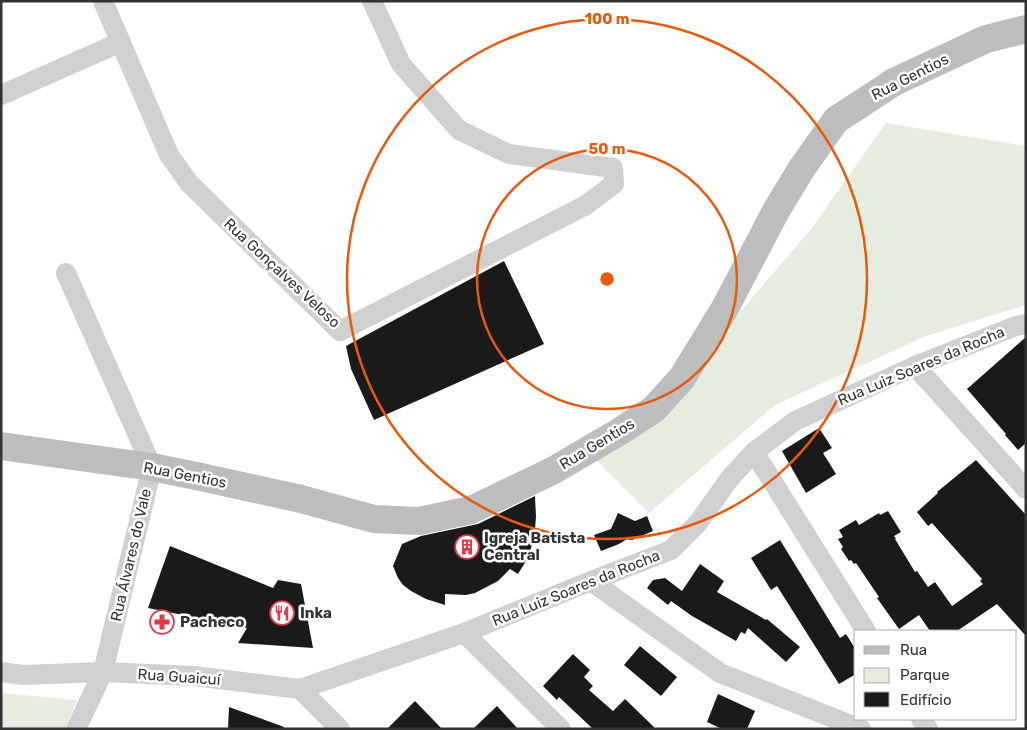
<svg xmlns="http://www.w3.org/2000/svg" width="1027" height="730" font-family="Rubik,sans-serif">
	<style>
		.green { fill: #e6ecdf }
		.building { fill: #1a1a1a }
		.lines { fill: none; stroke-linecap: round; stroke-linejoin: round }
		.street { stroke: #d0d0d0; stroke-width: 20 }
		.secondary { stroke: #bdbdbd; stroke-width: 28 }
		.ring { fill: none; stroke: #e8590c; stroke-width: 2.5 }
		.labels { text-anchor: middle; stroke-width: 5; stroke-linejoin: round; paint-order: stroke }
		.street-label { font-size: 15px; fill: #333; stroke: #fff }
		.poi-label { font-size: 15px; font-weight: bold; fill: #333; stroke: #fff; text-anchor: start }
		.centre { fill: #e8590c; stroke: #fff; stroke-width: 2.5 }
		.ring-label { font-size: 15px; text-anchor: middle; font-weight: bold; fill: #e8590c; stroke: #fff; stroke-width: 5; stroke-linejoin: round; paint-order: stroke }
	</style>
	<rect width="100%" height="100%" fill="#fff"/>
	<g class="green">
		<path d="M886,123L1026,146V305L926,336L775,405L649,513L589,453L660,405L811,229Z"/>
		<path d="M1,693L77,700L65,729H1Z"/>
	</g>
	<g class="building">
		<path d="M504,261L544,344L374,420L351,369L346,346Z"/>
		<path d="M1026,337V443L1018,450L1005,435L1006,434L967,389Z"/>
		<path d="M819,428L832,448L823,453L836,474L806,493L782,451Z"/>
		<path d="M976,460L1026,515V636L997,604L957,631H930L919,615L899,629L877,598L879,597L856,563L854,564L851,560L849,561L841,549L843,547L838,539L843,537L839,530L856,520L859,525L879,513L880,515L888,511L901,532L894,536L896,539H895L915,572L917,571L928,587L935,582L952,606L983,584L980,581L982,579L932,523L928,526L917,512L938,493L937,492Z"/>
		<path d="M535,496L536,517L534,540L526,561L518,574L510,569L498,581L475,593L466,595L445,594V605L426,599L411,591L403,585L398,578L393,566L402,544L421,536L478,524Z"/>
		<path d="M618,513L635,521L647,516L653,531L632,540L627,539L619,544L601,551L594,535L611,529Z"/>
		<path d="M780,540L840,638L846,634L856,650V674L839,684L777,586L771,590L751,558Z"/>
		<path d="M170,546L273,588L278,580L301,584L313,648L238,643L247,628L148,608Z"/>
		<path d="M700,564L724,581L717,592L766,620L767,619L800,647L786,662L748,628L745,634L741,632L736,641L692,616L671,601L668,605L647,588L653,580L665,578L682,591Z"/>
		<path d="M640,646L677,677L661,696L624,665Z"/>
		<path d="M573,654L590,670L584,677L593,686L589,690L613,711L625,699L656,729H593L559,697L557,700L543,686Z"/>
		<path d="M718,694L755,711L747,729H722L707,722Z"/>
		<path d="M415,701L442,729H387Z"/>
		<path d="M497,706L518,729H473Z"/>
		<path d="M229,707L284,727V729H228Z"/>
	</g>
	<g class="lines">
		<g class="street">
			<path d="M103,1L169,155L189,183L340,331L586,205L614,184L613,168L509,154L459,130L401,64L372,1"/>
			<path d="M1,95L121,42"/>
			<path d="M66,273L152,467L103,672L76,729"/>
			<path d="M915,366L1026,489"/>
			<path d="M754,452L866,631"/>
			<path d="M591,581L720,673L861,729"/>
			<path d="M464,633L561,729"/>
			<path d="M1,672L23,675L103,672L194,676L300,689L340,729"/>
			<path d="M300,689L464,633L591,581L671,550L698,523L730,478L754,452L795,421L915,366L1016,326L1026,324"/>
			<path d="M921,719L928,729"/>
		</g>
		<path class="secondary" d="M1,446L152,467L201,477L301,499L374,519L419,521L471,510L554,470L619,432L654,409L682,378L725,308L777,209L802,168L836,120L894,82L986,39L1026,29"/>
	</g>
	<g class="ring">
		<circle cx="607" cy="279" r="130"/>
		<circle cx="607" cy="279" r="260"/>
	</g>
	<defs>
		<g id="building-ring" transform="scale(1.25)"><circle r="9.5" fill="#fff" stroke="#e63946" stroke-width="1.5"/><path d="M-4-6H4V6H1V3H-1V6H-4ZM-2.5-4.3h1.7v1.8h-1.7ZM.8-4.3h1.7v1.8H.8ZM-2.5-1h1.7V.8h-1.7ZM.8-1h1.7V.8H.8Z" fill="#e63946"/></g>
		<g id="restaurant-ring" transform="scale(1.25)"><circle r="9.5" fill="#fff" stroke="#e63946" stroke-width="1.5"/><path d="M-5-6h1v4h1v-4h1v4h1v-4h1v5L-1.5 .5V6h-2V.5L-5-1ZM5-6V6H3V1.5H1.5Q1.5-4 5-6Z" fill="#e63946"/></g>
		<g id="pharmacy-ring" transform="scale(1.25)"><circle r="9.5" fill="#fff" stroke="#e63946" stroke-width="1.5"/><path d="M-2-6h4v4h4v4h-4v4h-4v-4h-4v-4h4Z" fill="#e63946"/></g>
	</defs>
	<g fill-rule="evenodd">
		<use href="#building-ring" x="467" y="547"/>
		<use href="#restaurant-ring" x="282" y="613"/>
		<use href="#pharmacy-ring" x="162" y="622"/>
	</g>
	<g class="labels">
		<g class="street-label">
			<text transform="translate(910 77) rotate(-27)" y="5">Rua Gentios</text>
			<text transform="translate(282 273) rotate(43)" y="5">Rua Gonçalves Veloso</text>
			<text transform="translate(921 366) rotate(-23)" y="5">Rua Luiz Soares da Rocha</text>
			<text transform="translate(597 444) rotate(-31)" y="5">Rua Gentios</text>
			<text transform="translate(185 475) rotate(11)" y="5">Rua Gentios</text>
			<text transform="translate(131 555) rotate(-77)" y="5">Rua Álvares do Vale</text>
			<text transform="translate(576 588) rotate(-22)" y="5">Rua Luiz Soares da Rocha</text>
			<text transform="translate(179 677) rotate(4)" y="5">Rua Guaicuí</text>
		</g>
		<g class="poi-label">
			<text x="484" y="543">Igreja Batista<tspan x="484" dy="17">Central</tspan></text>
			<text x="300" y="618">Inka</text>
			<text x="180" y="627">Pacheco</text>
		</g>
	</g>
	<circle cx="607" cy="279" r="8" class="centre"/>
	<g class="ring-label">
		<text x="607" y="24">100 m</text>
		<text x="607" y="154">50 m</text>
	</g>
	<rect width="1027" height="730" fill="none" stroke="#333333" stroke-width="5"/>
	<rect x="854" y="630" width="162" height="90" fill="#ffffff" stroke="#adadad"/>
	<rect x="864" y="646" width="25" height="8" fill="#bdbdbd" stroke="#adadad"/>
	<text x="900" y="655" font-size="15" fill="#333333">Rua</text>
	<rect x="864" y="668" width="25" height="15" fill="#e6ecdf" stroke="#adadad"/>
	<text x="900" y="680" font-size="15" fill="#333333">Parque</text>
	<rect x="864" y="692" width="25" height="15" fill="#1a1a1a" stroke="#adadad"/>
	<text x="900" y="705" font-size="15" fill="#333333">Edifício</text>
</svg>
